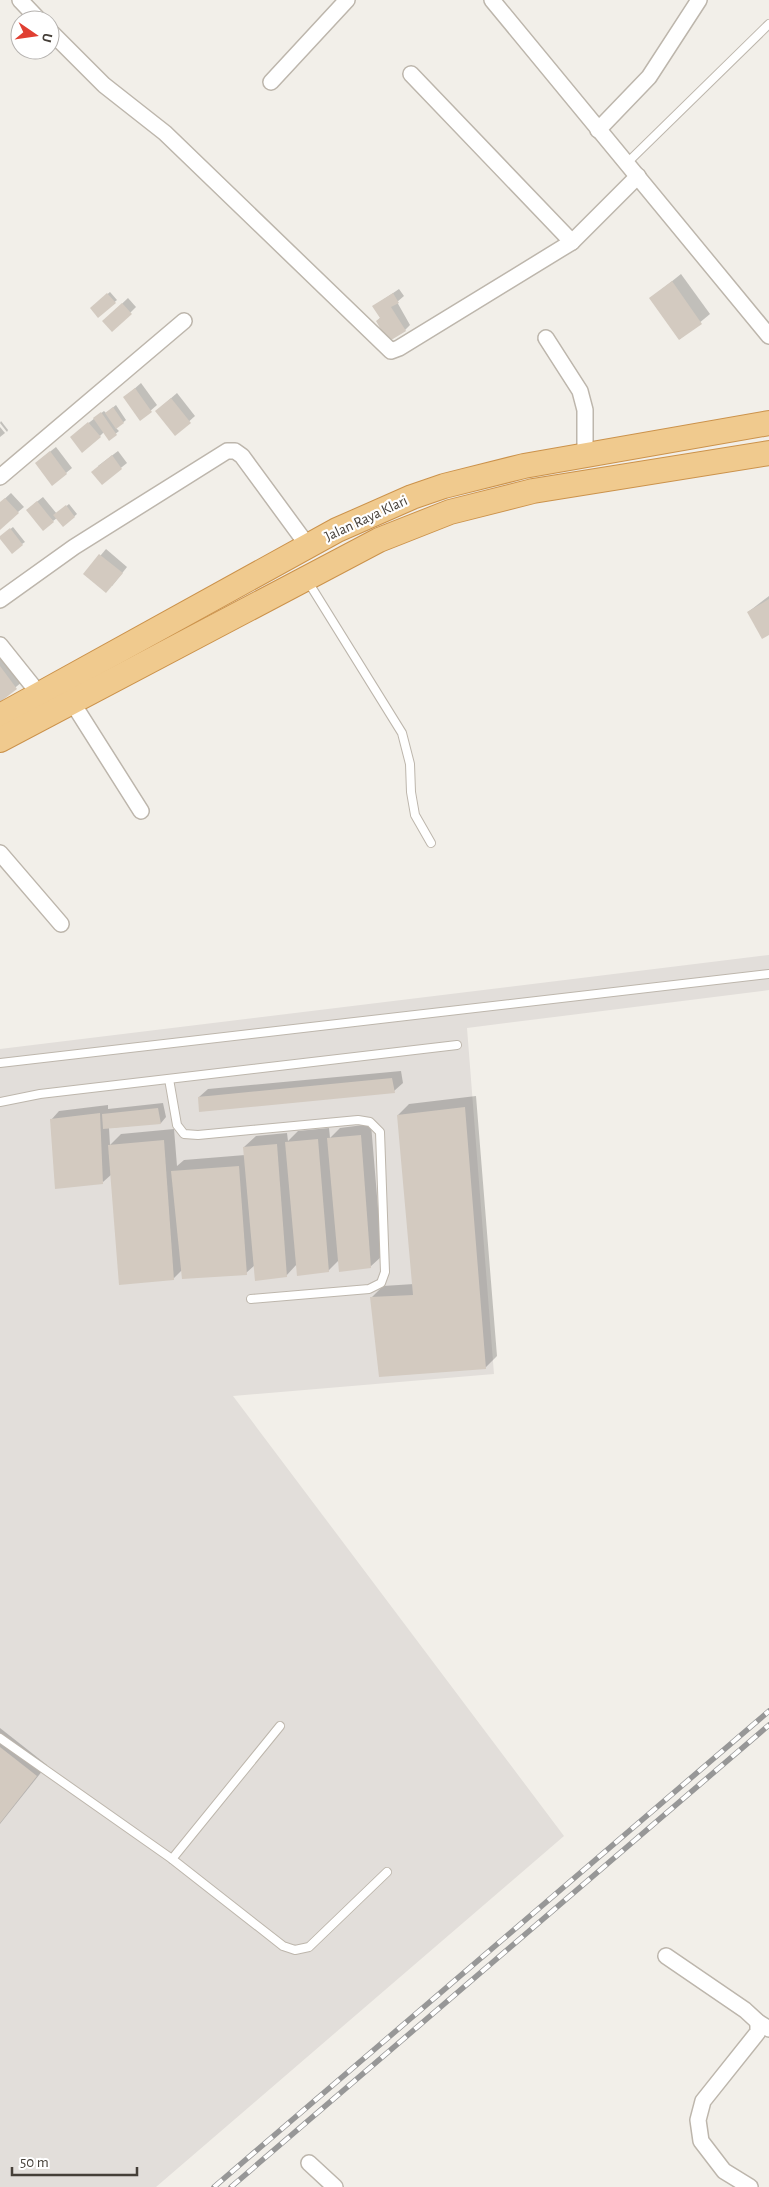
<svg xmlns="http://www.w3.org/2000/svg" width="769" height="2187" font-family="'Alegreya Sans',sans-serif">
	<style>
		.industrial { fill: #e2deda }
		.shadow { fill: #0003 }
		.building { fill: #d3cac0 }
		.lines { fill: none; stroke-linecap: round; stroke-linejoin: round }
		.service-casing { stroke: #bdb6ac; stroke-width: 10 }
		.minor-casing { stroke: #bdb6ac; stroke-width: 18 }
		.trunk-casing { stroke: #cb924b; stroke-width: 26 }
		.service { stroke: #fff; stroke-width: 8 }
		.minor { stroke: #fff; stroke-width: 15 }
		.trunk { stroke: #f0ca8e; stroke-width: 24 }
		.rail-casing { stroke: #979797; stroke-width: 5.5 }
		.rail { stroke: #fff; stroke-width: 4; stroke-dasharray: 11; stroke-linecap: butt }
		.labels { text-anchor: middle; stroke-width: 4.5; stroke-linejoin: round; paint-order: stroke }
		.street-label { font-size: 15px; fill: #453f38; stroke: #fff }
	</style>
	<rect width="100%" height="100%" fill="#f2efe9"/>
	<path class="industrial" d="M769,955V990L467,1028L494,1374L233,1396L564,1836L156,2187H0V1049Z"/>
	<g class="shadow">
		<path d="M681,274L710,314L680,339L651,298Z"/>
		<path d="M399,289L404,296L397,302L410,325L405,330L377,321L381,317L374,306Z"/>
		<path d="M110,292L117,300L98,316L91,308Z"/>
		<path d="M128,298L136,307L112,331L109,316Z"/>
		<path d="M141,383L157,405L141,419L125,397Z"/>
		<path d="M177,393L195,416L175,434L162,406Z"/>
		<path d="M116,405L126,420L116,428L119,431L109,439L104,432L100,436L77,432L104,411L106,413Z"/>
		<path d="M1,421L8,430L7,432L0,423Z"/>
		<path d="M0,427L5,433L0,437Z"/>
		<path d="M56,447L72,468L66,473L42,458Z"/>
		<path d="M118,451L127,463L102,483L98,466Z"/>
		<path d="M11,493L24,507L0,527V503Z"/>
		<path d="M43,497L57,514L69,504L77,514L63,526L57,518L53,521L34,504Z"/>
		<path d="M13,527L25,542L22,544L3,535Z"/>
		<path d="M106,549L127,567L112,586L85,574Z"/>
		<path d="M769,596V634L748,612Z"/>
		<path d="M2,657L22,682L0,700V659Z"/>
		<path d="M401,1071L403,1083L394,1091L199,1097L208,1089Z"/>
		<path d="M476,1096L497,1356L485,1368L372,1297L383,1286L414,1284L398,1115L409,1104Z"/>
		<path d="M163,1103L166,1117L161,1123L109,1128L110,1145L121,1134L174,1129L177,1166L184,1160L245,1155L244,1147L256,1136L287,1133L288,1141L298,1131L329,1128L330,1138L340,1128L371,1124L382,1256L370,1267L339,1260L328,1271L297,1264L286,1276L255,1265L246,1273L183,1269L173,1279L112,1174L103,1182L51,1120L59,1111L108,1105V1109Z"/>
		<path d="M0,1728L47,1765L0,1824Z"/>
	</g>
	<g class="building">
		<path d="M672,281L702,324L679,340L649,298Z"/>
		<path d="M107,293L116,303L98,318L90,308Z"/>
		<path d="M393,293L399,303L391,307L406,331L388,342L376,321L380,318L372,306Z"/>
		<path d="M122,303L132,314L112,332L102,321Z"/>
		<path d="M135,388L152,412L140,421L123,397Z"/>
		<path d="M171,398L191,423L175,436L155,411Z"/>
		<path d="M113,407L124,423L116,429L105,413Z"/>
		<path d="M101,412L117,435L109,441L93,418Z"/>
		<path d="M88,422L101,437L82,453L70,437Z"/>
		<path d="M50,451L67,474L52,486L35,463Z"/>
		<path d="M112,455L122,469L102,485L91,472Z"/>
		<path d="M5,498L19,513L0,530V502Z"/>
		<path d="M37,501L54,522L43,531L26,510Z"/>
		<path d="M66,505L75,517L63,527L53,515Z"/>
		<path d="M10,528L23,545L12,554L0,539V536Z"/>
		<path d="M99,554L123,573L106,593L83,574Z"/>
		<path d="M769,599V635L762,639L747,612Z"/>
		<path d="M0,666L17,689L0,702Z"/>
		<path d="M392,1078L395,1093L199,1112L198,1097Z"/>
		<path d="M465,1107L486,1369L379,1377L370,1297L413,1295L397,1115Z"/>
		<path d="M158,1108L161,1124L103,1129L102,1114Z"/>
		<path d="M100,1113L103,1184L55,1189L50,1119Z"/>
		<path d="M361,1135L371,1268L339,1272L327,1138Z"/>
		<path d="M318,1139L329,1272L297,1276L285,1142Z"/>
		<path d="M164,1140L174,1280L119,1285L108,1145Z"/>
		<path d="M277,1144L287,1277L255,1281L243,1147Z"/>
		<path d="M239,1166L247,1275L182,1279L171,1171Z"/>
		<path d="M0,1747L37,1776L0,1823Z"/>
	</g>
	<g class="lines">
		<g class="service-casing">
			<g id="service">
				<path d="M627,163L769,24"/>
				<path d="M307,580L402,733L410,764L411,792L415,815L431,843"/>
				<path d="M0,1063L769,974"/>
				<path d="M169,1079L177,1125L184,1134L198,1135L358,1120L370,1122L380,1132L385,1272L381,1283L369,1289L251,1299"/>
				<path d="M0,1102L40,1094L457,1045"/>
				<path d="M0,1738L172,1859L283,1946L295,1950L309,1947L387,1872"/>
				<path d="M172,1859L280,1726"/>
			</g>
		</g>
		<g class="minor-casing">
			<g id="minor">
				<path d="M20,0L39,20"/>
				<path d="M492,0L769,336"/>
				<path d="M50,31L104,85L165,133L391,351L399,348L572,242L638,176"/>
				<path d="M411,74L572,242"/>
				<path d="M271,82L347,0"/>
				<path d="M598,130L649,77L699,0"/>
				<path d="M546,338L580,391L585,410V456"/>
				<path d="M0,477L184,321"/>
				<path d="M0,600L74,547L227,451H235L242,456L308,546"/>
				<path d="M0,645L40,695"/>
				<path d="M72,702L141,811"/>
				<path d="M0,853L61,924"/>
				<path d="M666,1956L745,2010L758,2022L769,2029"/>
				<path d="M309,2163L335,2187"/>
				<path d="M750,2187L724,2171L701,2141L698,2120L703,2101L758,2032V2022"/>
			</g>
		</g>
		<g class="trunk-casing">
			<g id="trunk">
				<path d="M0,716L337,530L412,497L444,486L524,466L769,423"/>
				<path d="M0,740L379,540L450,512L533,491L769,453"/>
			</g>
		</g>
		<use href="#service" class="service"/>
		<use href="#minor" class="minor"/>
		<use href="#trunk" class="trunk"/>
		<g class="rail-casing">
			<g id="rail">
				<path d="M214,2187L769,1711"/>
				<path d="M231,2187L769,1725"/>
			</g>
		</g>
		<use href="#rail" class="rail"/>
	</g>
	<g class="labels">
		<g class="street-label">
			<text transform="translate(366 518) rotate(-25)" y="5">Jalan Raya Klari</text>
		</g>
	</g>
	<g transform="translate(35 35) rotate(103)"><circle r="24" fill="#ffffff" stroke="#b5b2af"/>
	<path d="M0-4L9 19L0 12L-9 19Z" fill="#e03f32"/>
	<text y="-8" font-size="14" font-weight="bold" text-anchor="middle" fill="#453f38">U</text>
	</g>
	<path d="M12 2167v8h125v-8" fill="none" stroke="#453f38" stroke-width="2.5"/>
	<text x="20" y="2167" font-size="15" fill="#453f38" stroke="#ffffff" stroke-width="4" paint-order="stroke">50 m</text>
</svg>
